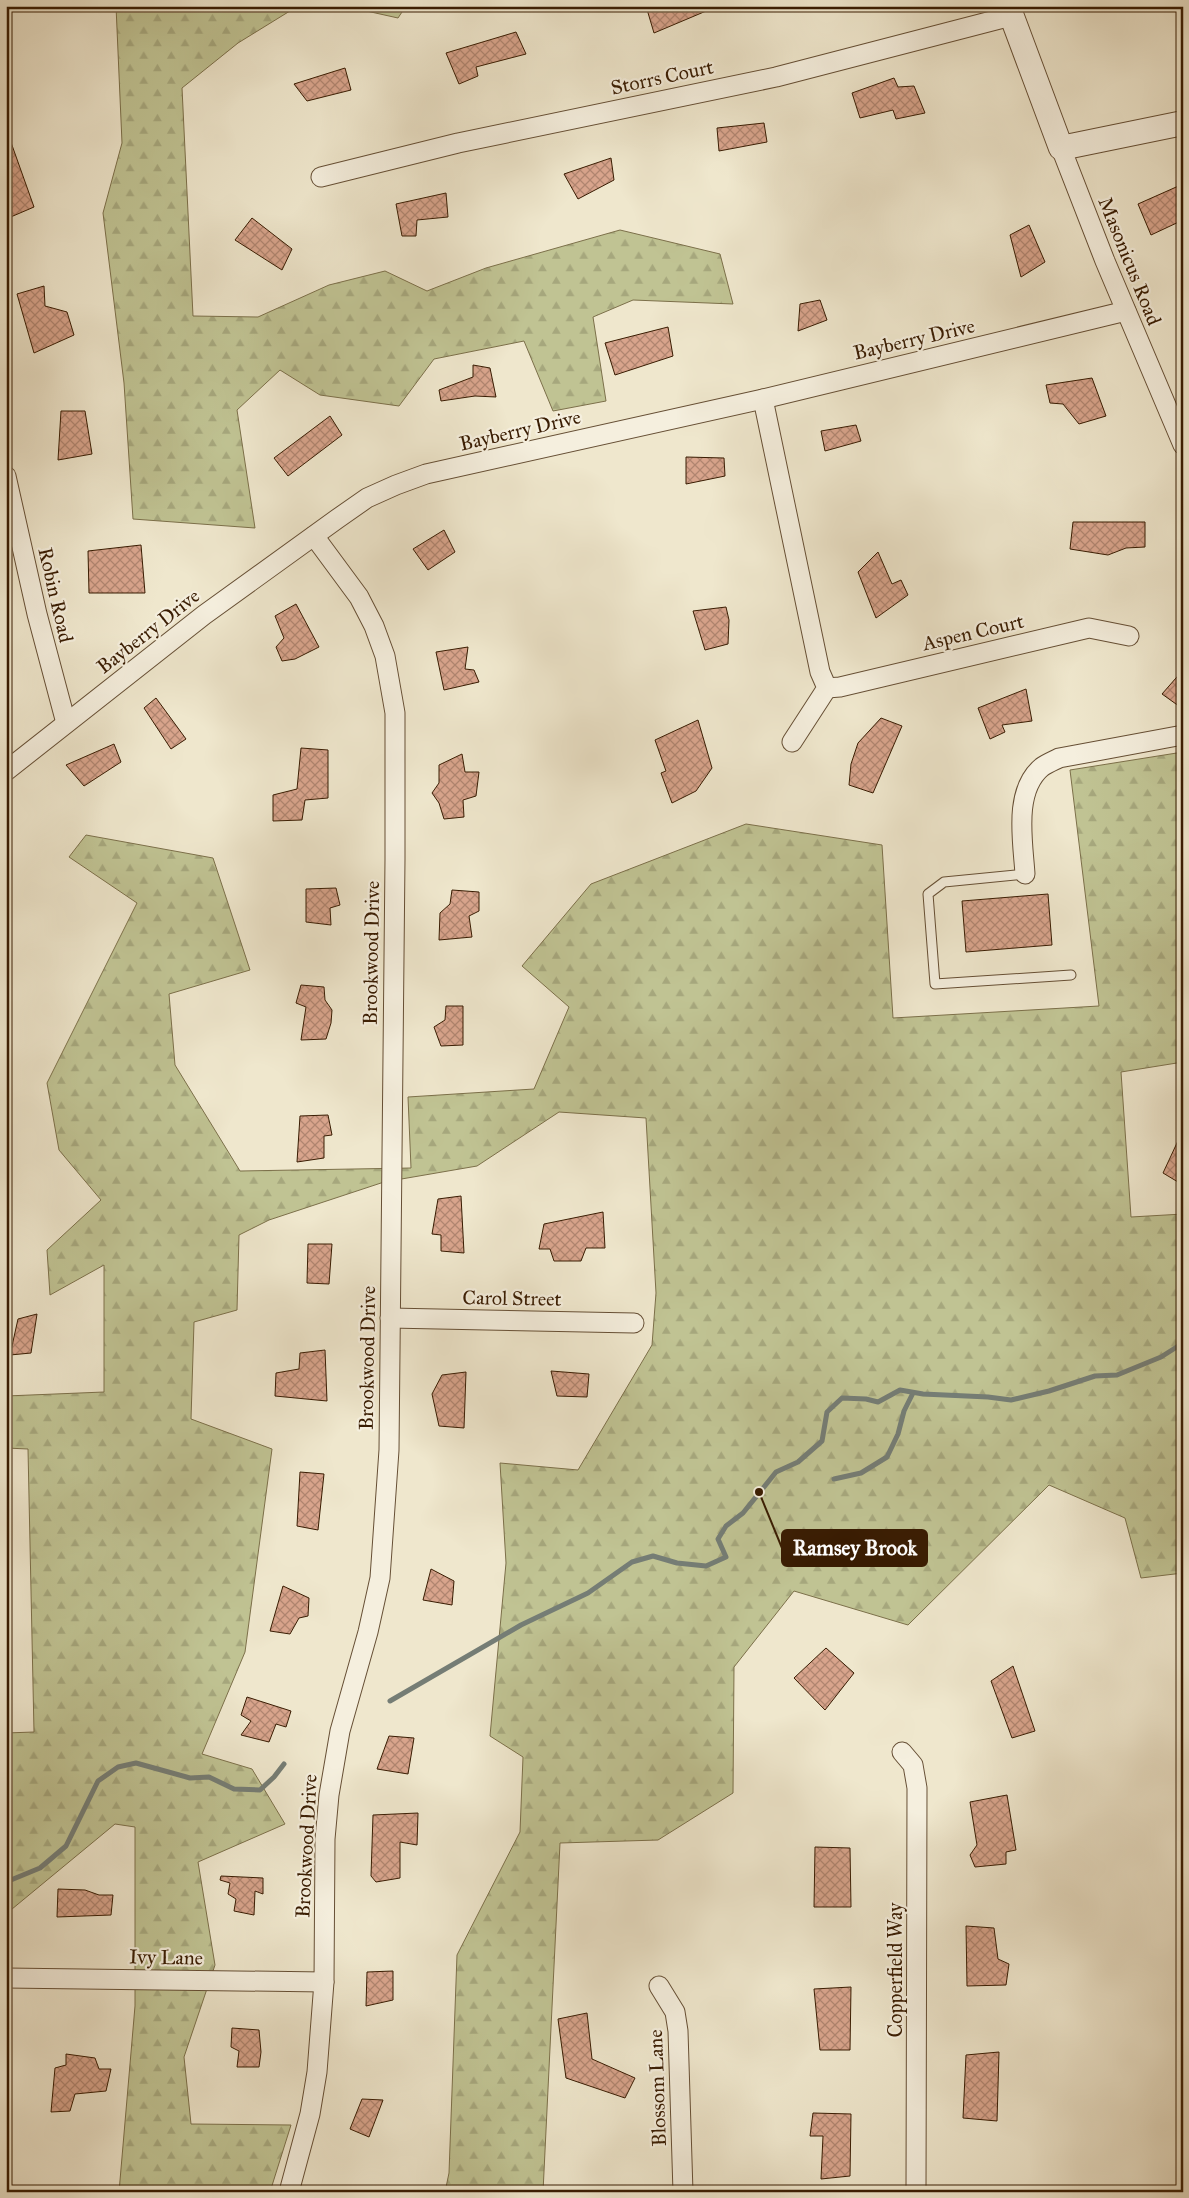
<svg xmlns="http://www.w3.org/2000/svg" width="1189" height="2198" font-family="'IM FELL Great Primer',serif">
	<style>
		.forest { fill: url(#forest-firs); stroke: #7c704a }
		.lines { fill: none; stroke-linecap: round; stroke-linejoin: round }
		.stream { stroke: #757d75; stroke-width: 5 }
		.building { fill: url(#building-cross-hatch); stroke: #391c02 }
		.service-casing { stroke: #664f35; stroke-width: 11 }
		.minor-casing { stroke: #664f35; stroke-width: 21 }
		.tertiary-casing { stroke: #664f35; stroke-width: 26 }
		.service { stroke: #f5efde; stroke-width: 9 }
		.minor { stroke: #f5efde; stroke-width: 19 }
		.tertiary { stroke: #f5efde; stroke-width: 24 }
		.labels { text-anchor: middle; stroke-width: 4.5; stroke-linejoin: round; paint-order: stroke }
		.street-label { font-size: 20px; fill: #391c02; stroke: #f5efde }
		.leader { fill: none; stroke: #391c02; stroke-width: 2 }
		.callout-dot { fill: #391c02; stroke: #f5efde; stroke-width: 2 }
		.callout { fill: #391c02; stroke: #391c02; stroke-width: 2 }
		.callout-label { font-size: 21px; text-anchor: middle; font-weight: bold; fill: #fff }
	</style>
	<defs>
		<pattern id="forest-firs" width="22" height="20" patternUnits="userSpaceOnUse" patternTransform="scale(1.25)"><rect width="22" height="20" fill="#c0c393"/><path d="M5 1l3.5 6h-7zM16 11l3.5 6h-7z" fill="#a6a77d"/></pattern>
		<pattern id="building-cross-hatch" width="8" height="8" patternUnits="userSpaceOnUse" patternTransform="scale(1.25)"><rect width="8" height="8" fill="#d8a48c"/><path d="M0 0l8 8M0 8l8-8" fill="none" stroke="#b08570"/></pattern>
	</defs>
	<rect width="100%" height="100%" fill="#efe7cd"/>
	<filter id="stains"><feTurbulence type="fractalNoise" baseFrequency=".004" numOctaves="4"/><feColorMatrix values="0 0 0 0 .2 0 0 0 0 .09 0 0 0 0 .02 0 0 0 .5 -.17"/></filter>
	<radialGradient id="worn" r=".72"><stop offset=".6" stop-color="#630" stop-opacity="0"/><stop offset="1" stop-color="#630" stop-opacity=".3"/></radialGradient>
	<g class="forest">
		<path d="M116,6H298L238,43L182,88L193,316L258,317L329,285L385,271L427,291L486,268L620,230L720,254L733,304L633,300L593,317L606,401L553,411L524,341L434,359L399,406L320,395L280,370L237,410L255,528L133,519L124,383L103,213L122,143Z"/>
		<path d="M344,6H406L398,18Z"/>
		<path d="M1183,752V1062L1121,1072L1131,1217L1183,1214V1573L1141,1578L1125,1518L1049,1485L908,1625L794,1591L734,1667L733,1793L658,1840L560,1843L543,2192H445L449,2173L457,1955L520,1832L523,1757L490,1736L506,1563L500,1463L578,1470L652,1345L656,1293L646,1118L559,1112L477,1166L384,1182L269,1220L239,1235L237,1310L194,1322L191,1419L272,1449L245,1652L202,1754L252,1769L285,1824L198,1862L215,1965L184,2057L191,2124L291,2125L270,2192H119L135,2006V1827L115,1824L6,1914V1733L34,1732L28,1449L6,1448V1396L104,1392V1265L50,1295L47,1250L101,1200L59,1150L47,1083L137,903L69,857L86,835L213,858L250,970L169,994L175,1065L240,1171L411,1168L408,1097L534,1089L569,1007L522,966L591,884L746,824L882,845L893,1018L1099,1006L1070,770Z"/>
	</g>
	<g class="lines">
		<g class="stream">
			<path d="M834,1479L861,1473L887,1457L898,1434L904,1411L913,1393"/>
			<path d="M390,1701L521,1625L588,1593L632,1562L653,1556L677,1563L706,1566L726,1557L718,1539L726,1526L743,1513L776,1472L798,1462L822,1441L827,1412L842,1398L866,1399L878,1402L900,1390L923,1394L988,1397L1011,1400L1049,1391L1095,1376L1117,1375L1161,1357L1183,1343"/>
			<path d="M6,1882L40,1868L66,1846L98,1781L118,1767L136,1763L190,1778L209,1777L234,1789L260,1790L274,1777L284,1764"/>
		</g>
	</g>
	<g class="building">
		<path d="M646,6H718L654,33Z"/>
		<path d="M516,32L526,54L476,67L478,76L459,84L446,53Z"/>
		<path d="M345,68L351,90L307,101L294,84Z"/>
		<path d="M894,78L898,87L914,86L925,113L896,119L893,110L860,118L852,93Z"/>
		<path d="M764,123L767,142L719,151L717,128Z"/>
		<path d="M6,134H8L34,207L6,219Z"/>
		<path d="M611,158L614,180L578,199L564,174Z"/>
		<path d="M1183,184V220L1151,235L1138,204Z"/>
		<path d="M446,193L448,217L417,220L416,236H402L396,204Z"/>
		<path d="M252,218L292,249L282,270L235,240Z"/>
		<path d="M1029,225L1045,262L1021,277L1010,235Z"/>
		<path d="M44,286L45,306L67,312L74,335L34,353L17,294Z"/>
		<path d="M820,300L827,320L798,331L800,304Z"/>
		<path d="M668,327L673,356L615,375L605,343Z"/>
		<path d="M473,365L490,368L496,397L475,396L441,401L439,390L473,377Z"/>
		<path d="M1092,378L1106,416L1079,424L1063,404L1050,403L1046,385Z"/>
		<path d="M61,411H85L92,454L58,460Z"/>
		<path d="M330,416L342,435L288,476L274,458Z"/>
		<path d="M856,425L861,441L825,451L821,431Z"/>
		<path d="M686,457L724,458L725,476L686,484Z"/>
		<path d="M1073,522H1145V547L1126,548L1108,555L1070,549Z"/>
		<path d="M444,530L455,552L428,570L413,549Z"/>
		<path d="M141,545L145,593H89L88,551Z"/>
		<path d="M878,552L892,584L901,580L908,595L876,618L858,572Z"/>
		<path d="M296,604L319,647L295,659L282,661L276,647L284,638L275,616Z"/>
		<path d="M726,607L729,620L728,644L705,650L693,611Z"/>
		<path d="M468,647L465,669L474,670L479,682L444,690L436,652Z"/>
		<path d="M1183,670V709L1162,694Z"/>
		<path d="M1026,689L1032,721L1002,725L1005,732L990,739L978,708Z"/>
		<path d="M156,698L186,739L171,749L144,708Z"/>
		<path d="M881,718L902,726L873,793L849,785L851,764L858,743Z"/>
		<path d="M698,720L712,768L696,791L672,803L661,773L666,771L655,740Z"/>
		<path d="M114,744L121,762L84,786L66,765Z"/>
		<path d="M301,748L328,750V798L305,800L302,820L273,821V795L297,789Z"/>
		<path d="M462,754L465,772H479L476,796L463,800L464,817L444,819L439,803L432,793L439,783V765Z"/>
		<path d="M336,888L340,905L330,908L331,925L306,922V889Z"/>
		<path d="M452,890L479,892V911L469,916L472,937L439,940L440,913L450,904Z"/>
		<path d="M1048,894L1052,945L966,952L962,901Z"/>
		<path d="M301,985L324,987L325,1000L332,1010L331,1023L326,1039L301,1040L306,1007L296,1003Z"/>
		<path d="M446,1006H463V1045L441,1046L438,1038L434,1027L445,1020Z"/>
		<path d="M328,1115L332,1135L324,1136V1158L297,1162L300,1116Z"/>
		<path d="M1183,1130V1185L1163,1173Z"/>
		<path d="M461,1196L464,1253L441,1251V1235L432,1234L438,1199Z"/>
		<path d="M603,1212L605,1248H586L581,1261H554L550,1249H539L544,1224Z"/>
		<path d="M308,1244H332L329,1284L307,1283Z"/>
		<path d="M37,1314L31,1353L10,1355L18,1319Z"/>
		<path d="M325,1350L327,1401L275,1396L276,1373L299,1369L300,1353Z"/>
		<path d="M551,1371L589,1374L587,1397L557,1396Z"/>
		<path d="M466,1372L464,1428L439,1426L432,1394L442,1375Z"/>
		<path d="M300,1472L324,1474L318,1530L297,1526Z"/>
		<path d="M431,1569L454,1581L452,1605L423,1600Z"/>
		<path d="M283,1586L309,1598L308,1616L299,1618L290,1634L270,1631Z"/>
		<path d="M826,1648L854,1673L825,1710L794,1678Z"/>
		<path d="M1013,1666L1035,1731L1012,1738L991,1681Z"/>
		<path d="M247,1697L291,1711L286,1727L276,1724L269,1742L241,1735L251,1721L241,1715Z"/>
		<path d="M389,1736L414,1738L408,1774L377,1769Z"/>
		<path d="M1007,1795L1016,1850L1006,1852V1864L975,1867L970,1855L977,1845L970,1802Z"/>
		<path d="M418,1813L417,1845L400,1842V1878L376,1882L371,1876L373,1815Z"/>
		<path d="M815,1847L850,1848L851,1907H814Z"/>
		<path d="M221,1876L263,1878V1894L255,1891L254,1915L234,1911L236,1899L228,1894L230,1883L220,1880Z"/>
		<path d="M58,1889L85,1890L99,1895H113L111,1915L57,1917Z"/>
		<path d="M966,1926L994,1928L998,1959L1009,1964L1006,1985L967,1986Z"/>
		<path d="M393,1971V2000L366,2006L367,1972Z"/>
		<path d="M851,1987L850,2050H820L814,1989Z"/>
		<path d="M587,2013L592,2059L635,2078L625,2098L566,2078L558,2019Z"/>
		<path d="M232,2028L259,2030L261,2052L259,2067H237L239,2051L231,2047Z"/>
		<path d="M999,2052L997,2121L963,2118L966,2055Z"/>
		<path d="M66,2054L95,2058L99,2069H111L106,2091L75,2094L70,2111L51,2112L55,2068L66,2065Z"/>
		<path d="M362,2099L383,2100L369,2137L350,2129Z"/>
		<path d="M813,2113L851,2114L850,2176L821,2179L823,2136H810Z"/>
	</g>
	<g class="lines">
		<g class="service-casing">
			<path id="service" d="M1025,874L944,882L928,894L935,984L1071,975"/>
		</g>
		<g class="minor-casing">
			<g id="minor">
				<path d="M1061,148L1105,261L1183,445"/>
				<path d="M321,177L458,143L776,77L1011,16"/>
				<path d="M763,399L820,672L827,688L792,742"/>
				<path d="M6,476L37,614L66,723"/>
				<path d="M827,688L840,687L1089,628L1129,636"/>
				<path d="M6,771L204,615L337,519L367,498L396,485L426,474L763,399L1126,311"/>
				<path d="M1025,874C1023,842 1013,791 1042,767C1046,764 1053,761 1059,758L1183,735"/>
				<path d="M390,1318L634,1323"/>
				<path d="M902,1752L913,1765L917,1788L916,2192"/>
				<path d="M6,1978L324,1982"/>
				<path d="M659,1986L675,2012L678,2031L683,2192"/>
				<path d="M289,2192L310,2114L317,2072L324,1982L325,1839L329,1795L340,1731L368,1632L380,1578L389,1450L395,859V713L385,656L374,626L359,597L314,536"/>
			</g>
		</g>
		<g class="tertiary-casing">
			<path id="tertiary" d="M1008,6L1061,148L1183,123"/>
		</g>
		<use href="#service" class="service"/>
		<use href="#minor" class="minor"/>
		<use href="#tertiary" class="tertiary"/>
	</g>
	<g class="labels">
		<g class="street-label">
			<text transform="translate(662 77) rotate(-12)" y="7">Storrs Court</text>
			<text transform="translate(1130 261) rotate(68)" y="7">Masonicus Road</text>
			<text transform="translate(914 339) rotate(-13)" y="7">Bayberry Drive</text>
			<text transform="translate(520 430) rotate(-13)" y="7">Bayberry Drive</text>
			<text transform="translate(56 595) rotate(77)" y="7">Robin Road</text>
			<text transform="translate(148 631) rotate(-38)" y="7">Bayberry Drive</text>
			<text transform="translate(973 632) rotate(-13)" y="7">Aspen Court</text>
			<text transform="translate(371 953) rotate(-89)" y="7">Brookwood Drive</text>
			<text transform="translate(512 1298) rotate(1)" y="7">Carol Street</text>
			<text transform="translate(367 1358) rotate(-89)" y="7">Brookwood Drive</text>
			<text transform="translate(306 1846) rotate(-87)" y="7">Brookwood Drive</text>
			<text transform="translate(166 1957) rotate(1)" y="7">Ivy Lane</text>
			<text transform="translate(895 1970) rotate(-90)" y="7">Copperfield Way</text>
			<text transform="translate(657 2088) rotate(-92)" y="7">Blossom Lane</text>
		</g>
	</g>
	<path class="leader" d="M759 1492L782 1548"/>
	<circle class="callout-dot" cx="759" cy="1492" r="5"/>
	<rect class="callout" x="782" y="1530" width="145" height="36" rx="5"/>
	<g class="callout-label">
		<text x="855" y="1555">Ramsey Brook</text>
	</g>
	<rect width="1189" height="2198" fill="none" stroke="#efe7cd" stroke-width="25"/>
	<rect x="8" y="8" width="1174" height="2183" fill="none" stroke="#391c02" stroke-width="2.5"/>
	<rect x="12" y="12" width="1164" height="2173" fill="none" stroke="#391c02"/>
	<rect width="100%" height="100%" filter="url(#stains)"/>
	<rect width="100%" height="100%" fill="url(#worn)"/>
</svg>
